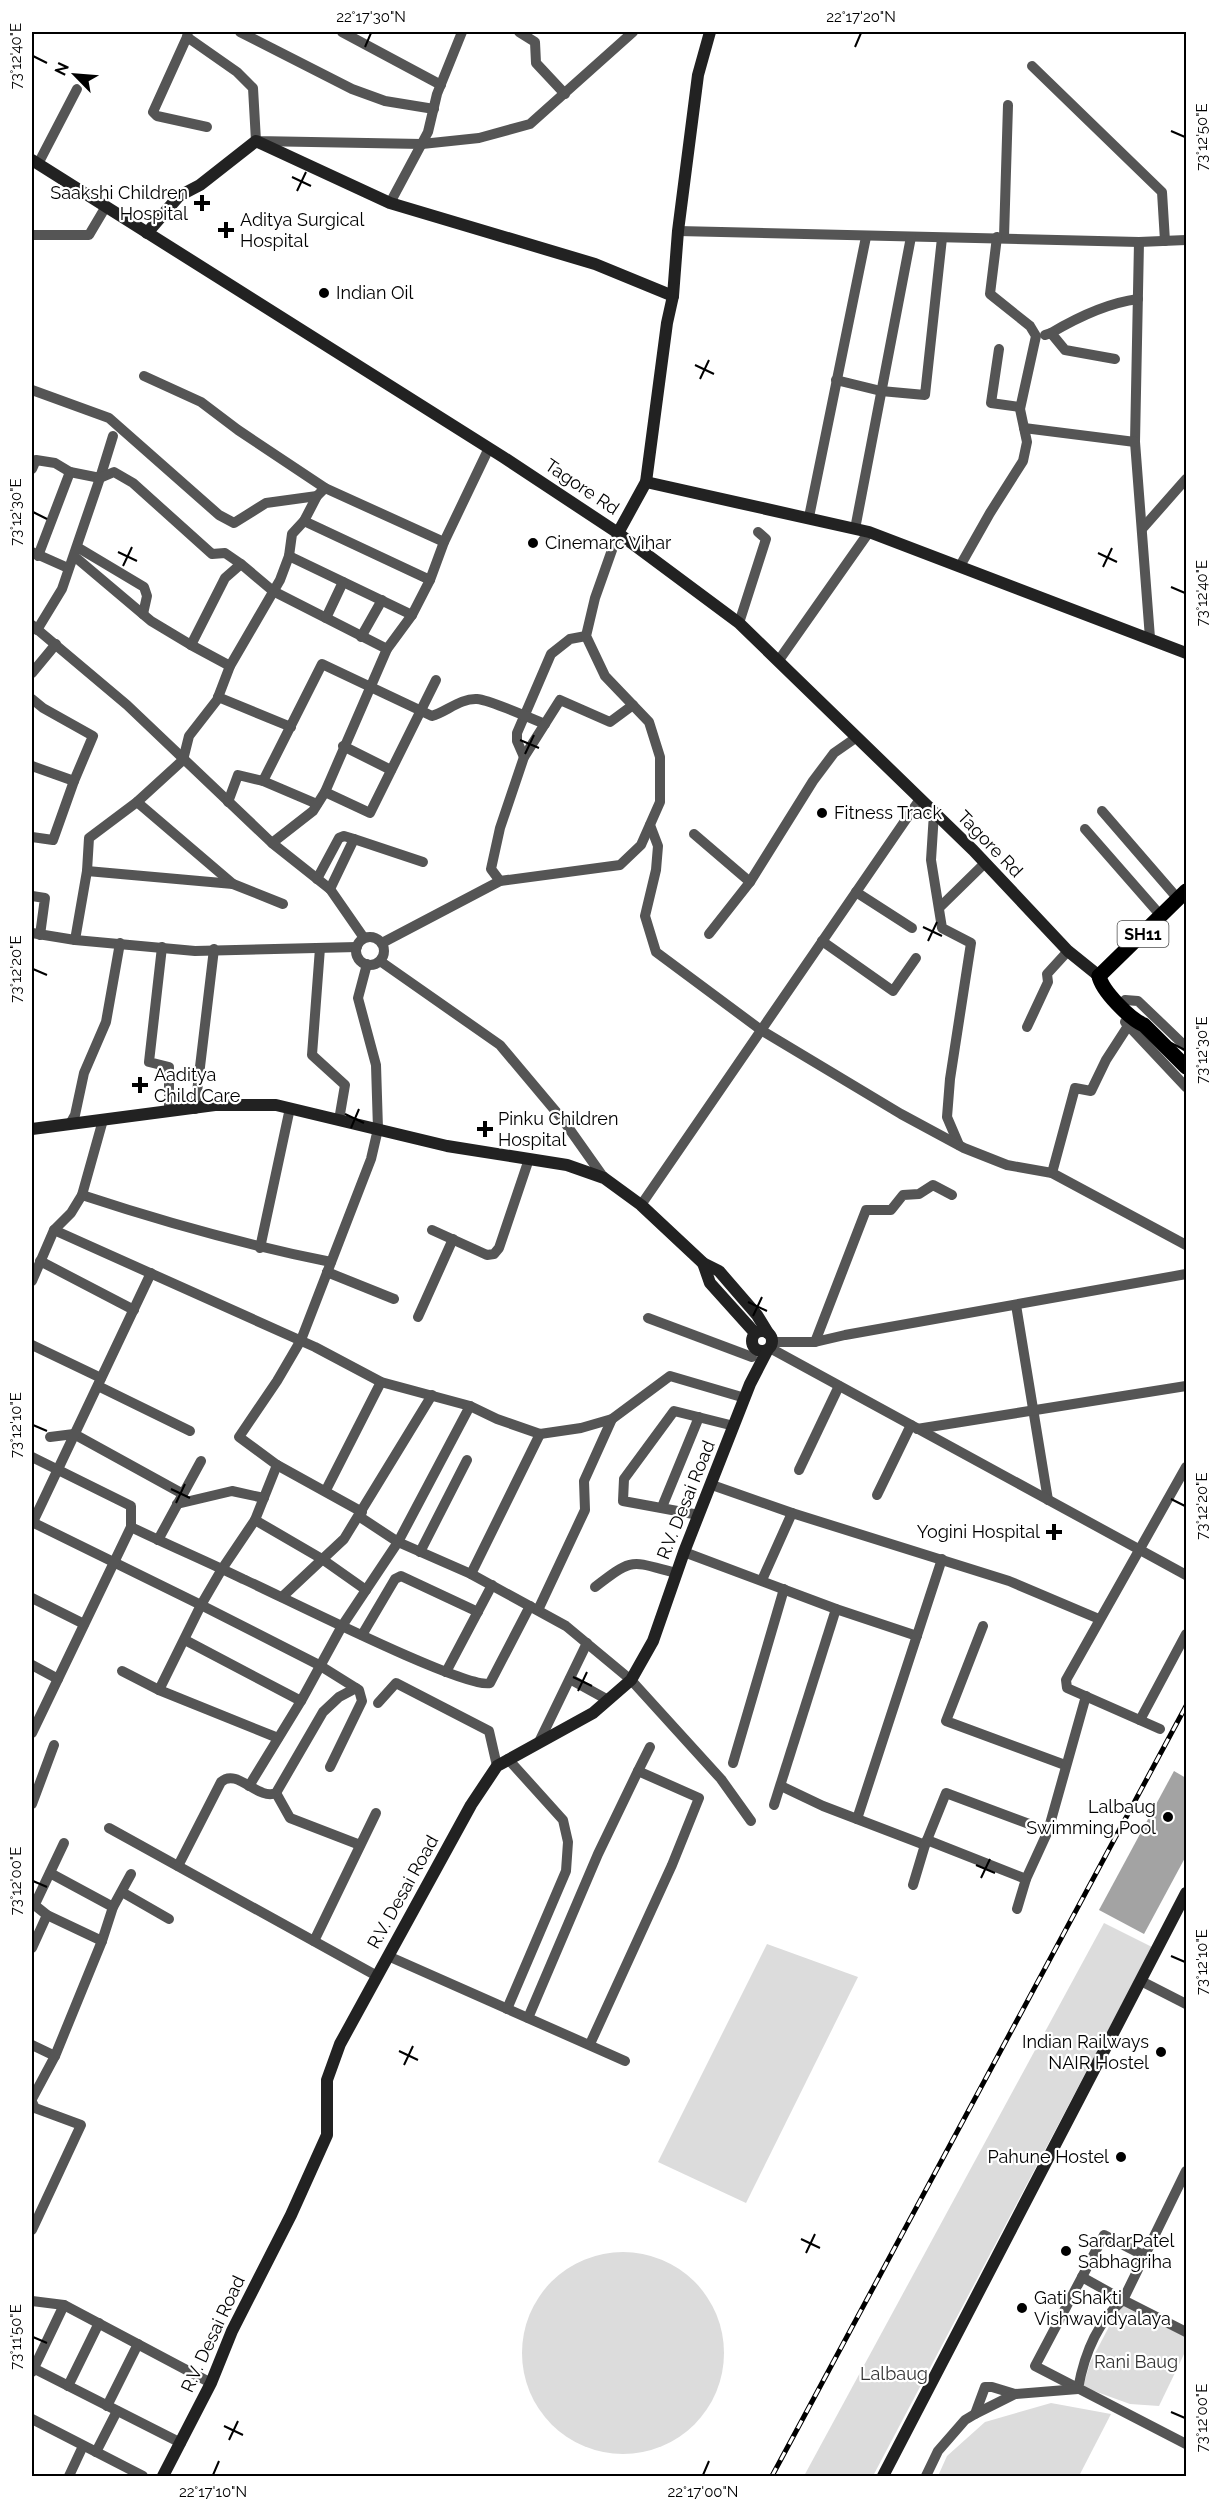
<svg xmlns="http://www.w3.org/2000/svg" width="1218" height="2508" font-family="Raleway,sans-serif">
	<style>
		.green { fill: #dcdcdc }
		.water { fill: #a3a3a3 }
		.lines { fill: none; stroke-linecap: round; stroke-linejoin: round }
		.street { stroke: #555; stroke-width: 10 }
		.secondary { stroke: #222; stroke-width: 12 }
		.primary { stroke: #000; stroke-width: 15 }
		.rail-casing { stroke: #000; stroke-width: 5 }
		.rail { stroke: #fff; stroke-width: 3; stroke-dasharray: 9; stroke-linecap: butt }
		.ticks { fill: none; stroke: #000; stroke-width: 2 }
		.poi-dot { fill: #000; stroke: #fff; stroke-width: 2 }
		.labels { text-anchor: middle; stroke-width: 4.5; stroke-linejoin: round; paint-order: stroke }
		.shield { fill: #fff; stroke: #4c4c4c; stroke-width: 1.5 }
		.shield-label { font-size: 16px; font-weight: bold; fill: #000 }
		.poi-label { font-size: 18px; fill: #000; stroke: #fff; text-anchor: start }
		.street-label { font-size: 18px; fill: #000; stroke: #fff }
		.park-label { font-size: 18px; fill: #333; stroke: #fff }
		.neatline { fill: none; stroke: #000; stroke-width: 2 }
		.ticks-label { font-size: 15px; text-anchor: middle; fill: #000 }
	</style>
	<rect width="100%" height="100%" fill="#fff"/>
	<g class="green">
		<path d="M1104,1923L1152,1947L873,2476H804Z"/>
		<path d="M767,1944L858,1977L746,2203L658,2162Z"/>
		<circle cx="623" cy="2353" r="101"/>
		<path d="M1123,2300L1186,2337V2350L1159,2406L1130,2404L1083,2387L1090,2363Z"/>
		<path d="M1051,2403L1111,2414L1079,2476H938L947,2456L985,2422Z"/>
	</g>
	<path class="water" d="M1174,1771L1186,1778V1856L1144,1934L1099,1910Z"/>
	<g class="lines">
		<g class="street">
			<path d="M188,32L187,37L237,72L253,88L256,141L422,144L479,138L530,124L633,32"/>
			<path d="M240,32L352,89L385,101L434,109"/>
			<path d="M342,32L441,85"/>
			<path d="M519,32L535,42L536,63L565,94"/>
			<path d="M187,37L153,112L157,116L207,127"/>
			<path d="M1032,66L1162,192L1165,241"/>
			<path d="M38,164L77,89"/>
			<path d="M390,203L428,132L437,94L462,32"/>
			<path d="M678,231L1139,242L1186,240"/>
			<path d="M32,235H89L105,208"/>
			<path d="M1004,237L1008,105"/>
			<path d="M1139,242L1135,442L1150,638"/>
			<path d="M1051,333C1078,317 1107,303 1138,299"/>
			<path d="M1045,335L1051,333L1065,350L1115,359"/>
			<path d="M999,349L991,403L1020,407"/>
			<path d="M144,376L201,402L238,430L325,488L444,542"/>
			<path d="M836,380L881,391L925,395L942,238"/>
			<path d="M32,390L109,418L219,515L234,523L266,503L317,496"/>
			<path d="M1024,428L1135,442"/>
			<path d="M32,469L36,460L55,463L70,472L100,478L113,436"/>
			<path d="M809,517L866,237"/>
			<path d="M304,521L430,580"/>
			<path d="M855,529L911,237"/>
			<path d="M1142,529L1186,479"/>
			<path d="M77,547L144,587L147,596L143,614"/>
			<path d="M32,552L68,568"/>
			<path d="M38,556L70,472"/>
			<path d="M289,556L412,615"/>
			<path d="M241,564L273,591L387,649"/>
			<path d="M960,566L990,513L1023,461L1027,442L1020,409L1036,336L1030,326L990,294L997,237"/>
			<path d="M326,618L343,582"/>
			<path d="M739,623L766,539L758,532"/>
			<path d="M32,625L127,705L272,843L330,889L364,938"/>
			<path d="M37,630L62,589L100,478L114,472L133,483L212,554L225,553L241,564L225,578L191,645L151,621L74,556"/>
			<path d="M361,637L382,600"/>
			<path d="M191,645L230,666"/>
			<path d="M779,660L869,532"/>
			<path d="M32,673L56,644"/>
			<path d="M218,697L291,727"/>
			<path d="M32,699L43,708L93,736L74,781L53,840L32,837"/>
			<path d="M343,746L391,770"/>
			<path d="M524,757L517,741V733L551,654L570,639L586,636"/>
			<path d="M32,766L74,781"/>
			<path d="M263,781L317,804"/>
			<path d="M325,792L370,813L436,680"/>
			<path d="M137,802L233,884L283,904"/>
			<path d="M228,802L238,775L263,781L322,664L432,716C446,712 461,698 477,699C491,700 529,718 545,724"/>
			<path d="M1102,811L1179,900"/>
			<path d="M934,813L931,860L942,928L971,943L950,1079L947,1117L959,1145"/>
			<path d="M650,825L658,846L656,870L645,916L656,952L761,1030L901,1114L964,1148L1007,1165L1052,1173L1186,1245"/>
			<path d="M1085,829L1162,917"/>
			<path d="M694,834L750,882L813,781L834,753L857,737"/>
			<path d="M272,843L313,811L325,792L387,649L412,615L430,580L444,542L489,448"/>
			<path d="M87,871L233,884"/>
			<path d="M317,879L339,838L344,836L354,839"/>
			<path d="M500,881L491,869L500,828L524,757L560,700L610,722L633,705"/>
			<path d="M330,889L354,839L423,862"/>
			<path d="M856,892L912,928"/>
			<path d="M32,896L45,898L40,935"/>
			<path d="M939,908L985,863"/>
			<path d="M32,933L75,940L195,951L357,947"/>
			<path d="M709,934L750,882"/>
			<circle cx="370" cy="951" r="14"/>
			<path d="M75,940L87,871L89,838L137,802L183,760L189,736L217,700L230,666L280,580L289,556L292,534L304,521L317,496L325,488"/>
			<path d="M822,941L893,991L916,958"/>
			<path d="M382,943L500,881L620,865L641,845L660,802V757L649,722L605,676L586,636L595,598L618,533"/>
			<path d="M162,947L149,1062L169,1067V1111"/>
			<path d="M320,948L312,1055L345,1085L339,1120"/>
			<path d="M380,961L500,1045L563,1120L604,1178"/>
			<path d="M1125,1000L1138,1001L1186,1047"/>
			<path d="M1125,1022L1186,1087"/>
			<path d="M1027,1027L1048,982L1047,974L1068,951"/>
			<path d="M195,1109L214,949"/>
			<path d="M70,1124L75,1115L84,1073L106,1022L120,943"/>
			<path d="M1052,1173L1075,1088L1091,1091L1106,1060L1128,1026"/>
			<path d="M82,1195C164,1222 246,1245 331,1262"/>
			<path d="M641,1205L920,799"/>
			<path d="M54,1230L315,1347L381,1382L470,1406L497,1419L540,1434L581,1428L612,1419L670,1376L745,1398"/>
			<path d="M432,1230L487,1255L494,1254L499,1248L529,1159"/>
			<path d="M260,1248L290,1108"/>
			<path d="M40,1261L134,1310"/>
			<path d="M327,1272L394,1299"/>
			<path d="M32,1281L54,1230L71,1213L82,1195L103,1120"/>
			<path d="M1016,1305L1048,1500"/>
			<path d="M418,1317L453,1239"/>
			<path d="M648,1318L752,1357"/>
			<path d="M772,1342H815L845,1335L1186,1274"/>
			<path d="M815,1342L866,1210H891L903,1195L919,1194L933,1185L952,1195"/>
			<path d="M32,1345L101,1378"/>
			<path d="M770,1348L1186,1575"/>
			<path d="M98,1386L190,1431"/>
			<path d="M917,1429L1186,1386"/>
			<path d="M50,1437L74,1434L183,1494"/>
			<path d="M32,1457L131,1506V1527"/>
			<path d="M277,1465L255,1520L222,1569L201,1605L159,1690L278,1738"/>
			<path d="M799,1470L839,1386"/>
			<path d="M712,1485L792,1513"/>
			<path d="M326,1490L381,1382"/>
			<path d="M877,1495L911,1425"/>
			<path d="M177,1504L232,1491L264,1498"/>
			<path d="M662,1507L699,1417"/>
			<path d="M362,1512L277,1465L239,1437L277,1381L301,1340L371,1159L378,1129L376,1065L358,998L367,964"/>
			<path d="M699,1515L623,1501L624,1479L674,1411L734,1426"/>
			<path d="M360,1517L398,1542L471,1574L566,1626L631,1680L721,1779L751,1821"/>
			<path d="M255,1520L322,1559L366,1590"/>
			<path d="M32,1522L201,1605L319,1665L359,1690L362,1701L330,1767"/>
			<path d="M32,1524L151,1273"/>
			<path d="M158,1540L201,1461"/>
			<path d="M420,1552L467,1460"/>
			<path d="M684,1552L836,1609L917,1636"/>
			<path d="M471,1574L540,1434"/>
			<path d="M762,1580L792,1513L1009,1581L1099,1619"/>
			<path d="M595,1587C634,1557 630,1561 676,1573"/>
			<path d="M282,1597L344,1539L432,1395"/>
			<path d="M32,1598L84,1624"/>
			<path d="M538,1610L585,1510L584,1481L612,1419"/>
			<path d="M983,1626L946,1721L1065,1765"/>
			<path d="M362,1635L395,1579L401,1576L478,1612"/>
			<path d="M185,1640L301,1701"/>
			<path d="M32,1665L58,1679"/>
			<path d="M122,1671L159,1690"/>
			<path d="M446,1672L492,1585"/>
			<path d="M570,1679L608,1700"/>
			<path d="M378,1703L396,1683L489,1731L497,1766"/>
			<path d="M1140,1720L1186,1634"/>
			<path d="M1160,1729L1067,1688L1066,1680L1186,1467"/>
			<path d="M32,1733L131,1527C168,1545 206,1561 243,1579C277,1594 468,1691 490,1683L530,1606"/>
			<path d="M539,1742L587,1643"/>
			<path d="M733,1763L784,1589"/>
			<path d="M249,1786L301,1701L342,1626L398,1542L470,1406"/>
			<path d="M781,1786L823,1806L925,1845"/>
			<path d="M276,1793L290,1818L360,1845"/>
			<path d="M32,1804L54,1745"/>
			<path d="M774,1805L836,1609"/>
			<path d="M857,1819L942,1559"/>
			<path d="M109,1828L377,1976"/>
			<path d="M927,1840L1026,1879"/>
			<path d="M178,1866L221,1782C237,1767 258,1801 276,1793L323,1712L339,1697L356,1688"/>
			<path d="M50,1873L113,1907"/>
			<path d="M913,1885L925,1845L946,1793L1048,1831"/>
			<path d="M122,1892L169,1919"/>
			<path d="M32,1903L47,1915L102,1941"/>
			<path d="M35,1904L64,1843"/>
			<path d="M1017,1909L1026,1879L1048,1831L1086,1696"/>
			<path d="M314,1941L376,1813"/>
			<path d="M32,1948L47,1915"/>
			<path d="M388,1956L625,2061"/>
			<path d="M1141,1981L1186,2004"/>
			<path d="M507,2009L566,1871L568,1842L563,1820L508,1759"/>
			<path d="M528,2018L598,1854L638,1771"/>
			<path d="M590,2044L672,1865L699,1798L638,1771L650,1747"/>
			<path d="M32,2045L55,2056"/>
			<path d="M32,2099L55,2056L102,1941L113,1907L131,1874"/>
			<path d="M32,2102L35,2108L81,2125L32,2230"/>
			<path d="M1186,2171L1123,2300L1186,2332"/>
			<path d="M1082,2277L1104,2235L1145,2256"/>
			<path d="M32,2301L64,2305L211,2383"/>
			<path d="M33,2368L181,2443"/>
			<path d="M32,2372L64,2305"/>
			<path d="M68,2386L99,2323"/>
			<path d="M1078,2389C1084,2355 1096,2323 1123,2300L1082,2277L1035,2366L1186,2444"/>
			<path d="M107,2406L138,2344"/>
			<path d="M975,2414L985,2387H992L1015,2394"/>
			<path d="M32,2419L143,2476"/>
			<path d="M96,2452L117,2411"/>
			<path d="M69,2476L83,2446"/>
			<path d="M926,2476L938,2451L965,2420L975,2414L1015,2394L1078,2389"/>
		</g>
		<g class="secondary">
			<path d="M32,160L503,457L618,533L739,623L973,850L1068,951L1099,976"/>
			<path d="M147,233L179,196L200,185L256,141L390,203L595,264L673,296"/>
			<path d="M646,482L869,532L1186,653"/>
			<path d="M618,533L646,482L667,323L673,296L678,231L698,75L710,32"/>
			<path d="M32,1129L215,1105H276L447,1146L567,1165L604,1178L641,1205L703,1263L719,1271L757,1315L768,1333"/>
			<path d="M703,1263L710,1283L755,1333"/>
			<circle cx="762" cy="1341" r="10"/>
			<path d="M163,2476L211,2383L232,2331L291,2215L327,2135V2080L340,2044L471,1805L497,1766L593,1713L631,1680L653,1641L684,1552L750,1384L767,1351"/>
			<path d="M883,2476L1186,1893"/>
		</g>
		<g class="primary">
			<path d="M1099,976C1102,991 1130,1019 1144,1025L1186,1067"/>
			<path d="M1099,976L1186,891"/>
		</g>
		<g class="rail-casing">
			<path id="rail" d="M772,2476L1186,1706"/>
		</g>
		<use href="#rail" class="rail"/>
	</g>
	<path class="ticks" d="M365,47L371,33M855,47L861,33M33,56L47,63M1171,131L1185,137M292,177L311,186M297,191L306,172M695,365L714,374M700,379L709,360M33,512L47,519M118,552L137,561M1098,553L1117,562M123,566L132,547M1103,567L1112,548M1171,587L1185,593M520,740L539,748M525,754L534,735M923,927L942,936M928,941L937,922M33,969L47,975M1171,1043L1185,1050M345,1114L364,1123M351,1128L359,1109M748,1302L767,1311M753,1316L762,1297M33,1425L47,1431M171,1489L190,1498M1171,1499L1185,1506M176,1503L185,1484M573,1677L592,1686M578,1691L587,1672M976,1865L995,1873M981,1878L990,1859M33,1881L47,1887M1171,1956L1185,1962M399,2051L418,2060M404,2065L413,2046M801,2239L820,2248M806,2253L815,2234M33,2337L47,2343M1171,2412L1185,2418M224,2426L243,2435M229,2440L238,2421M213,2475L219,2461M703,2475L709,2461"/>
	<g class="poi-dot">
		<path d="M199 194h6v6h6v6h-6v6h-6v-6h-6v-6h6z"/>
		<path d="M223 221h6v6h6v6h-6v6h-6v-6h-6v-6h6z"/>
		<circle cx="324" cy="293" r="6"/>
		<circle cx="533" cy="543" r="6"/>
		<circle cx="822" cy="813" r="6"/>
		<path d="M137 1076h6v6h6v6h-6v6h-6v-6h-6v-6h6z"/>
		<path d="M482 1120h6v6h6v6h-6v6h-6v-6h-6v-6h6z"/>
		<path d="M1051 1523h6v6h6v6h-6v6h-6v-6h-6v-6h6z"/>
		<circle cx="1168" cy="1817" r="6"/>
		<circle cx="1161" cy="2052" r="6"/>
		<circle cx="1121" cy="2157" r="6"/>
		<circle cx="1066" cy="2251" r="6"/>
		<circle cx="1022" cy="2308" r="6"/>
	</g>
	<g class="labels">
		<rect class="shield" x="1117.5" y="921" width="51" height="26" rx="4.5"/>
		<g class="shield-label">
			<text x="1143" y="940">SH11</text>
		</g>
		<g class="poi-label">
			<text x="188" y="199" text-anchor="end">Saakshi Children<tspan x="188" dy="21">Hospital</tspan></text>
			<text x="240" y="226">Aditya Surgical<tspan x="240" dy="21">Hospital</tspan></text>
			<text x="336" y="299">Indian Oil</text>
			<text x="545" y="549">Cinemarc Vihar</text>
			<text x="834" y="819">Fitness Track</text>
			<text x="154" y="1081">Aaditya<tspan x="154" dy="21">Child Care</tspan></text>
			<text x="498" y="1125">Pinku Children<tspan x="498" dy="21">Hospital</tspan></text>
			<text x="1040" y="1538" text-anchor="end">Yogini Hospital</text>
			<text x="1156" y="1813" text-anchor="end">Lalbaug<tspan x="1156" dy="21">Swimming Pool</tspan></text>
			<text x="1149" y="2048" text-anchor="end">Indian Railways<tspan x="1149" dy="21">NAIR Hostel</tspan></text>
			<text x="1109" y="2163" text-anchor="end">Pahune Hostel</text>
			<text x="1078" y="2247">SardarPatel<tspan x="1078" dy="21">Sabhagriha</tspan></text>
			<text x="1034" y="2304">Gati Shakti<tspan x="1034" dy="21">Vishwavidyalaya</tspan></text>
		</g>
		<g class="street-label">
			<text transform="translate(582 487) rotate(34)" y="6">Tagore Rd</text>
			<text transform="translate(990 844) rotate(46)" y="6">Tagore Rd</text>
			<text transform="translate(686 1500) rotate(-68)" y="6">R.V. Desai Road</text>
			<text transform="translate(403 1892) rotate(-61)" y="6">R.V. Desai Road</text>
			<text transform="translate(213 2334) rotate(-65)" y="6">R.V. Desai Road</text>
		</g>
		<g class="park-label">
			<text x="1136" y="2368">Rani Baug</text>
			<text x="894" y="2380">Lalbaug</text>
		</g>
	</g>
	<rect width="1218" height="2508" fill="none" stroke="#ffffff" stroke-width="66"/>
	<g transform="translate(75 75) rotate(295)" stroke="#ffffff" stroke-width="4.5" paint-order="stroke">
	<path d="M0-4.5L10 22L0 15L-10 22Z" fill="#000000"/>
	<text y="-9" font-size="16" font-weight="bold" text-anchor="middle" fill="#000000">N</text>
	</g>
	<rect x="33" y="33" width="1152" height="2442" class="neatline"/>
	<g class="ticks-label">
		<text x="371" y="22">22°17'30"N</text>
		<text x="861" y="22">22°17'20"N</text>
		<text transform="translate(16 56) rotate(-90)" y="5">73°12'40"E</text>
		<text transform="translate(1202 137) rotate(-90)" y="5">73°12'50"E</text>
		<text transform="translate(16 512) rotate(-90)" y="5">73°12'30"E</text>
		<text transform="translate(1202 593) rotate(-90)" y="5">73°12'40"E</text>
		<text transform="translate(16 969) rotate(-90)" y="5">73°12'20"E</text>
		<text transform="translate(1202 1050) rotate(-90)" y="5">73°12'30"E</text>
		<text transform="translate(16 1425) rotate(-90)" y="5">73°12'10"E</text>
		<text transform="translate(1202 1506) rotate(-90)" y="5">73°12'20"E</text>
		<text transform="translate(16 1881) rotate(-90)" y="5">73°12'00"E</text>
		<text transform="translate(1202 1962) rotate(-90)" y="5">73°12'10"E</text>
		<text transform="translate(16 2337) rotate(-90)" y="5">73°11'50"E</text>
		<text transform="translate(1202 2418) rotate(-90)" y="5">73°12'00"E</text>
		<text x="213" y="2497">22°17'10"N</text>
		<text x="703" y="2497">22°17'00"N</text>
	</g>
</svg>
